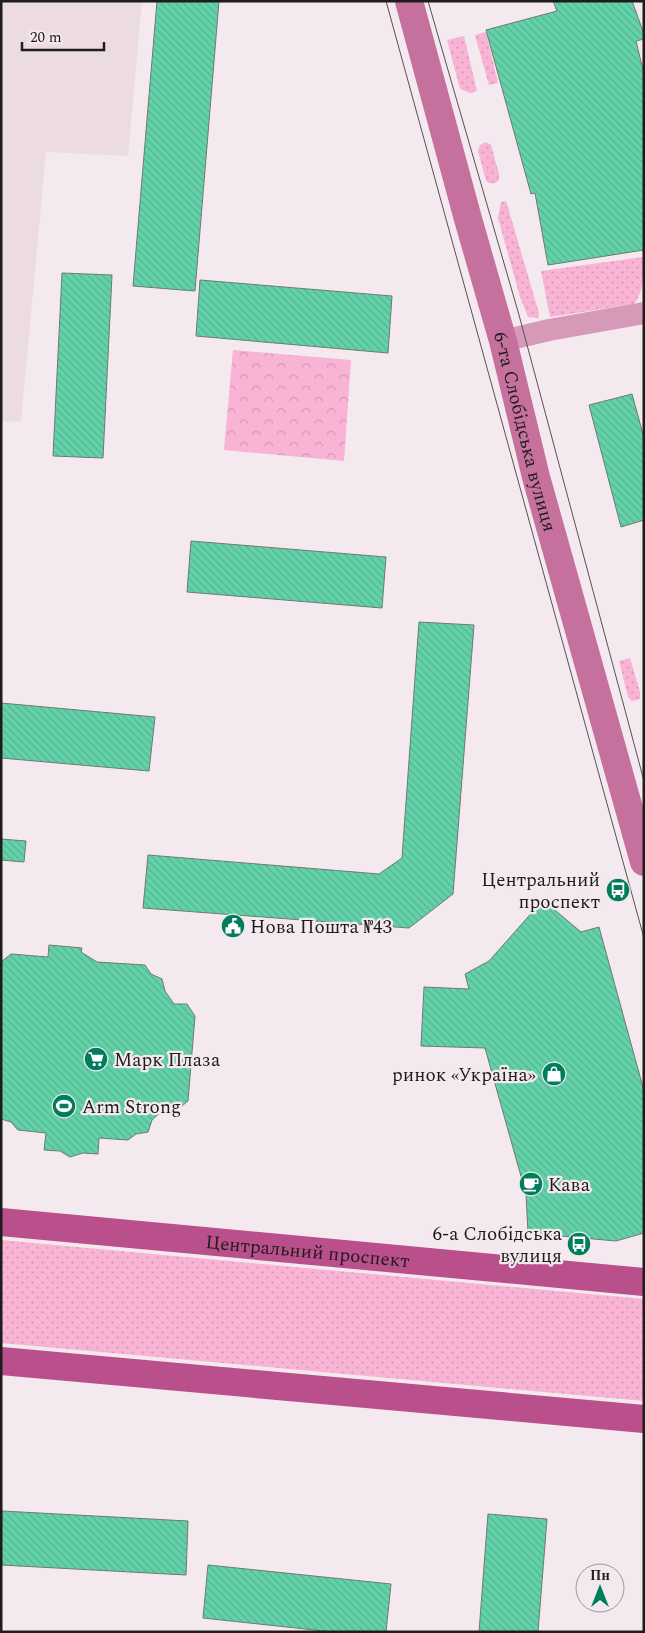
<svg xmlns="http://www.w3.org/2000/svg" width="645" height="1633" font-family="Spectral,serif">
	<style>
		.built { fill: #eddbe3 }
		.grass { fill: url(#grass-dots) }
		.park { fill: url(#park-crowns) }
		.building { fill: url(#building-back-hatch); stroke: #6f7974 }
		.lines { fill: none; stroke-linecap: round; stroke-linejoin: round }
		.street { stroke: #d69ab8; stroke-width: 22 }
		.secondary { stroke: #c6709e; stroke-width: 28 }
		.primary { stroke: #b94f8b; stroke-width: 28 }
		.tram { stroke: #565153; stroke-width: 1 }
		.labels { text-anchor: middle; stroke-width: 4.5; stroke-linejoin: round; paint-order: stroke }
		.street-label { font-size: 19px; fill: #1f1c1d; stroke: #f4e9ee }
		.poi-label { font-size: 19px; fill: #1f1c1d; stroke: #f4e9ee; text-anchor: start }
	</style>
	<defs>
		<pattern id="grass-dots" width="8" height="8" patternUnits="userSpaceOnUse" patternTransform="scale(1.25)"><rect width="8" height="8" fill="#f8b3d5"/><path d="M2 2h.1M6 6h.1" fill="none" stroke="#d499b6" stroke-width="1.8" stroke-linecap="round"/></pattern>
		<pattern id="park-crowns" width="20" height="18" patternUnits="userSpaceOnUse" patternTransform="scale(1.25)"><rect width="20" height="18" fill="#f8b3d5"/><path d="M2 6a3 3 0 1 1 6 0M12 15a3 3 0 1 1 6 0" fill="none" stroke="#d499b6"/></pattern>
		<pattern id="building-back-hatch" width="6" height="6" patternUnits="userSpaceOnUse" patternTransform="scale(1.25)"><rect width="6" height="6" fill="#63d2a9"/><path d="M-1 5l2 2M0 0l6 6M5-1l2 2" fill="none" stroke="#56b491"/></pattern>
	</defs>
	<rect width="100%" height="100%" fill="#f4e9ee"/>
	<path class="built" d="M1,1H142L128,156L46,152L21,422L1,421Z"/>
	<g class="grass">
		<path d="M486,32L498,83L489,85L475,35Z"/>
		<path d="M464,36L477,91L470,93L460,89L447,40Z"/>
		<path d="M486,142L491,145L499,174V180L495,183H489L486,181L478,151L480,145Z"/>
		<path d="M506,201L539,313L538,318L528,317L520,297L498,218L501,202Z"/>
		<path d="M643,257C643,275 645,289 634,304L550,317L541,271Z"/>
		<path d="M630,658L640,692V699L632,701L628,697L619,661Z"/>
		<path d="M1,1240L644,1299V1401L1,1343Z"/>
	</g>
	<path class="park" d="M233,350L351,360L344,461L224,450Z"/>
	<g class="building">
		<path d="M157,1H219L195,291L133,286Z"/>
		<path d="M553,1H632L644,34V39L636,41L644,74V250L548,265L535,193L531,194L486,30L557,11Z"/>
		<path d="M62,273L112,275L103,458L53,456Z"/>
		<path d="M200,280L392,296L388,353L196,336Z"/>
		<path d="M632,394L644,438V520L621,527L589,405Z"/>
		<path d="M191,541L386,557L382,608L187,592Z"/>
		<path d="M419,622L474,625L453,894L409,928L143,908L148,855L379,874L402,858Z"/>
		<path d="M1,703L155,717L149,771L1,758Z"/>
		<path d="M1,839L26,841L24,862L1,860Z"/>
		<path d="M543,900L581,932L599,927L644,1091V1233L616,1241L528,1233L526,1194L485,1048L421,1046L424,987L469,989L465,974L489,961Z"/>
		<path d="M49,945L82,948L81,952L97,962L145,965L151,974L162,979L165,991L174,1004H187L195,1016L188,1101L177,1110L164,1109L152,1120L148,1132L136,1134L128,1140L99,1138L98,1154L83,1153L70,1157L60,1151L44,1150L46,1133L18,1130L11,1122L1,1119V962L11,954L48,957Z"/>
		<path d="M2,1511L188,1521L186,1575L1,1565Z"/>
		<path d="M488,1514L547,1519L538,1632H479Z"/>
		<path d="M208,1565L391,1584L386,1632H333L203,1618Z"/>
	</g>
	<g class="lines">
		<path class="street" d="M503,341L549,330L644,313"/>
		<path class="secondary" id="s1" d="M409,1L468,219L503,341L536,477L644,862"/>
		<g class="primary">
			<path id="s2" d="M1,1222L644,1282"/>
			<path d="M1,1361L644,1419"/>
		</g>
		<g class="tram">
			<path d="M386,1L644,938"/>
			<path d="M428,1L519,315L644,781"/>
		</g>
	</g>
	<defs>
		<g id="bus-disc" transform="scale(1.25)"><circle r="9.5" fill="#007d5d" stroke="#f4e9ee"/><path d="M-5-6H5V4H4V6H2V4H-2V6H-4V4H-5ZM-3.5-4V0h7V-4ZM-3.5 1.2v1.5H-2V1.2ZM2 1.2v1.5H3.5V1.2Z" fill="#fff"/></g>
		<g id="civic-disc" transform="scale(1.25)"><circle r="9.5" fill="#007d5d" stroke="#f4e9ee"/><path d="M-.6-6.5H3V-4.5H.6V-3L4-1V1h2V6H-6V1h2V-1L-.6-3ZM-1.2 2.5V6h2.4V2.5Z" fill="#fff"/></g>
		<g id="supermarket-disc" transform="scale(1.25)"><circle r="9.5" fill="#007d5d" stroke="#f4e9ee"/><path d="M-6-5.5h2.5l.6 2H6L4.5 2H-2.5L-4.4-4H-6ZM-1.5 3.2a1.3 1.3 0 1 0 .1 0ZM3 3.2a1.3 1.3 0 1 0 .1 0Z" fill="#fff"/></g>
		<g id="shop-disc" transform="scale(1.25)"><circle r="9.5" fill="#007d5d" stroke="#f4e9ee"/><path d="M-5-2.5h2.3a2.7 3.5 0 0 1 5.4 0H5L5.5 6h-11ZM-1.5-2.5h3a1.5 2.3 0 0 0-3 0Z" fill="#fff"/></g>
		<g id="stadium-disc" transform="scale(1.25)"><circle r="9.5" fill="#007d5d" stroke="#f4e9ee"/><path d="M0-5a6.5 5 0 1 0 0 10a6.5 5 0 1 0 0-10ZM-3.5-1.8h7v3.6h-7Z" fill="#fff"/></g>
		<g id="cafe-disc" transform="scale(1.25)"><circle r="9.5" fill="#007d5d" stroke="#f4e9ee"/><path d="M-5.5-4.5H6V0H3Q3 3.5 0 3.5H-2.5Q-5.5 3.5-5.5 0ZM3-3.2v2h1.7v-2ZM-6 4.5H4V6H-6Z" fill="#fff"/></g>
	</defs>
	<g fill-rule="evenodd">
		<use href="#bus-disc" x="618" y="890"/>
		<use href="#civic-disc" x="233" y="926"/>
		<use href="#supermarket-disc" x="96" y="1059"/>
		<use href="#shop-disc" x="554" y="1074"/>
		<use href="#stadium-disc" x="64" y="1106"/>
		<use href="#cafe-disc" x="531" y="1184"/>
		<use href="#bus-disc" x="579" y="1244"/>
	</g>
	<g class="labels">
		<g class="street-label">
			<text dy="7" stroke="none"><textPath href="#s1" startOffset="446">6-та Слобідська вулиця</textPath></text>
			<text dy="7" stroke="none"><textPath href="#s2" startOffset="308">Центральний проспект</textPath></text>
		</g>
		<g class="poi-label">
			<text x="600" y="886" text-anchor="end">Центральний<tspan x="600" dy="22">проспект</tspan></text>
			<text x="250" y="933">Нова Пошта №43</text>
			<text x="114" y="1066">Марк Плаза</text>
			<text x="536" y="1081" text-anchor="end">ринок «Україна»</text>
			<text x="82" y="1113">Arm Strong</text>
			<text x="548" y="1191">Кава</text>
			<text x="562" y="1240" text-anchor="end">6-а Слобідська<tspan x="562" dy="22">вулиця</tspan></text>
		</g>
	</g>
	<rect width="645" height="1633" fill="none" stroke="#1f1c1d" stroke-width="5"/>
	<g transform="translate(600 1588)"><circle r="24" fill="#f4e9ee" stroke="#9f979a"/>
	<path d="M0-4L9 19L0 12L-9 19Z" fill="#007d5d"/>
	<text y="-8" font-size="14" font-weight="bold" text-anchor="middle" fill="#1f1c1d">Пн</text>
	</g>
	<path d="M22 42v8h82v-8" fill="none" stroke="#1f1c1d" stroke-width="2.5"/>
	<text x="30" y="42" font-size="15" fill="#1f1c1d" stroke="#f4e9ee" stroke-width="4" paint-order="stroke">20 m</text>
</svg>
